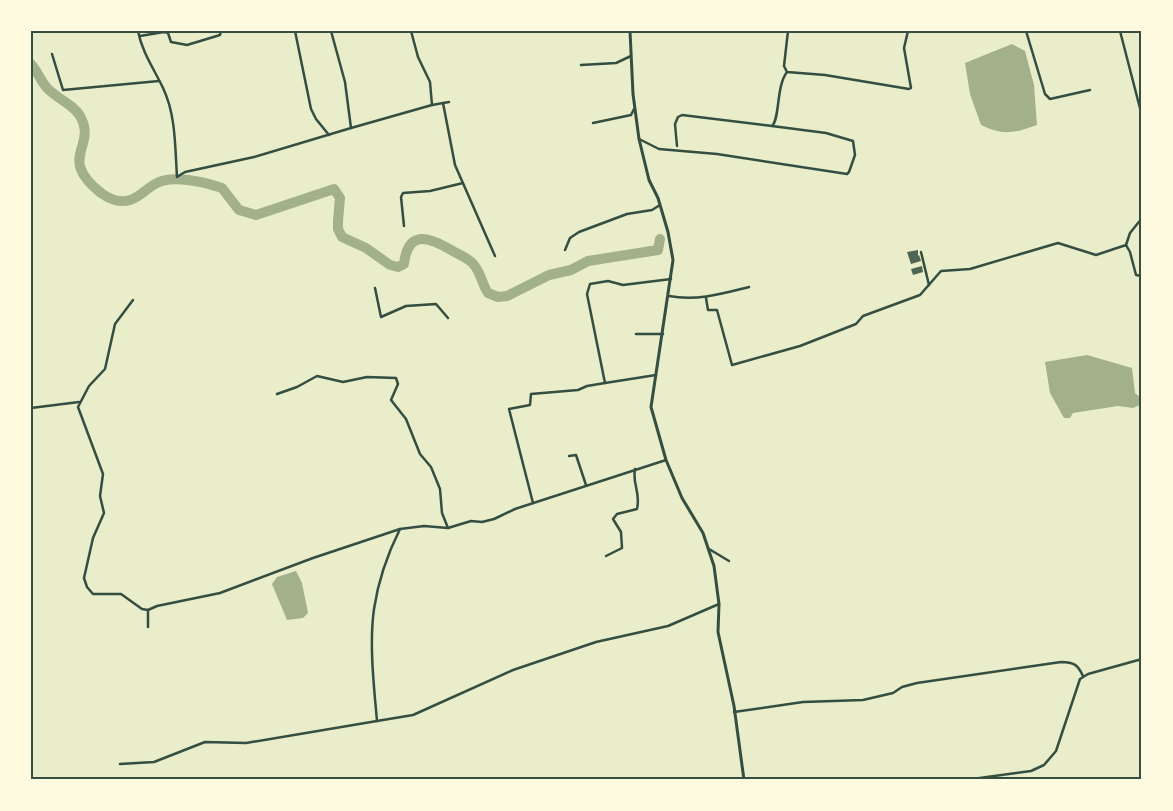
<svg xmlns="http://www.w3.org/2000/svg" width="1173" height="811" font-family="'Varela Round',sans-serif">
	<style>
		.water { fill: #a3b18a }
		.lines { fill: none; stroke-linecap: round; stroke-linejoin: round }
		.river { stroke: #a3b18a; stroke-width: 10 }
		.building { fill: #4f6655 }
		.minor { stroke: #344e41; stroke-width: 2.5 }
		.secondary { stroke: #344e41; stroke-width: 3 }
		.neatline { fill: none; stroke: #344e41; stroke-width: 2 }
	</style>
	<rect width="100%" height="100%" fill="#e9edc9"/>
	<g class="water">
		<path d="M1012,44L1025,51L1034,85L1037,125C1014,133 1004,136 981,125L970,94L965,63Z"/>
		<path d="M1087,355L1132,368L1135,393L1142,399V404L1133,408L1118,406L1073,413L1070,418H1064L1050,393L1045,362Z"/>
		<path d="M296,571L302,583L308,613L303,618L287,620L272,584L277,577Z"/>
	</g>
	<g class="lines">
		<path class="river" d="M31,64C38,72 41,82 48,89C58,99 74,105 80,116C98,147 56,157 101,193C109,199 120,203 130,200C140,197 146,189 155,184C172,174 204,182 222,188L239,210L256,215L334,189L340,198L338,221V229L342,237L366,248L390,265L398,267L404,264C408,229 429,237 451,250C459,255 469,258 474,265C481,273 482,284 488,293L498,297L507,296L549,275L571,270L588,261L658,250L660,239"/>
	</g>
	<g class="building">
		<path d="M918,250V256L919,255L921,261L911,264L907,252Z"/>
		<path d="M922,266L923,272L913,275L911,269Z"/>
	</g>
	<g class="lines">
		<g class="minor">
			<path d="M138,31C142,52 154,69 163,88C176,115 175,147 177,177L185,172L254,157L351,128L345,82L331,31"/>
			<path d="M295,31L311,109L316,119L329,135"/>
			<path d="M411,31L418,57L430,82L432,105"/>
			<path d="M788,31L784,66L787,72L825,75L909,89L911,88L904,48L908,31"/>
			<path d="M1026,31L1045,94L1050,99L1090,90"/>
			<path d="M1120,31L1142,116"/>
			<path d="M140,36L164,32L168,33L171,42L187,45L220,35L221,31"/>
			<path d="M52,54L63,90L159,81"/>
			<path d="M581,65L616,63L631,56"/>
			<path d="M443,103L455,165L495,256"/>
			<path d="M593,123L631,115L634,109"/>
			<path d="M351,128L432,105L449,102"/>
			<path d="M639,139L659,149L717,154L847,174L849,172L855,155L853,141L826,133L772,126"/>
			<path d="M677,146L675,124L678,117L682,115L772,126C780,119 776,86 787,72"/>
			<path d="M404,226L401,197L403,193L430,191L463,183"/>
			<path d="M1126,245L1130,233L1142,218"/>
			<path d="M565,250L570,238L579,232L627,214L652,210L660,205"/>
			<path d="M921,252L929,285"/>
			<path d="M375,288L381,317L406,306L436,304L448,318"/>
			<path d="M669,296C697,301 721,294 749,287"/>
			<path d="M706,298L708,310H717L732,365L800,346L856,324L863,316L920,295L941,271L970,269L1058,243L1096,255L1126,245L1130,252L1136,275L1142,276"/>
			<path d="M133,300L115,324L105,369L89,386L78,407L103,474L100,496L104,513L93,538L84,578L87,587L93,594H121L142,609L148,610"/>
			<path d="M636,334H663"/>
			<path d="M656,375L605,383L587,294L590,284L608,281L623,285L671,279"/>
			<path d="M277,394L297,387L317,376L343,382L367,377L396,378L398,384L391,400L406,419L420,454L431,467L440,489L442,513L448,528"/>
			<path d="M31,408L79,402"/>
			<path d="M569,456L576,455L586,485"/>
			<path d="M533,503L509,409L530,405L531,394L578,390L587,386L605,383"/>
			<path d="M709,549L729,561"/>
			<path d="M606,556L622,548L621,532L613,519L617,514L637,509C641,492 632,485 635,469"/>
			<path d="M148,627V610L157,606L220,593L313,558L400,529L424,526L448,528L471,521L482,522L494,519L515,509L666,460"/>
			<path d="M734,712L803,702L863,700L893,693L902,687L917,683L1061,662C1074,662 1078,665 1083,676"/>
			<path d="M377,721L413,715L513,670L596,642L668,626L719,604"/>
			<path d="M120,764L154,762L205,742L246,743L377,721C374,687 369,644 374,609C378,582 388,553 400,529"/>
			<path d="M965,780L1031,771L1044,765L1056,751L1080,679L1088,674L1142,659"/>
		</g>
		<path class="secondary" d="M630,31L633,94L639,139L649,180L658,198L668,232L673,260L651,407L666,460L682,498L703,533L714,566L719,604L718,632L734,706L744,780"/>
	</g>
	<rect width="1173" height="811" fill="none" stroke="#fefae0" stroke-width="65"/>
	<rect x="32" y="32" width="1108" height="746" class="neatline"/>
</svg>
